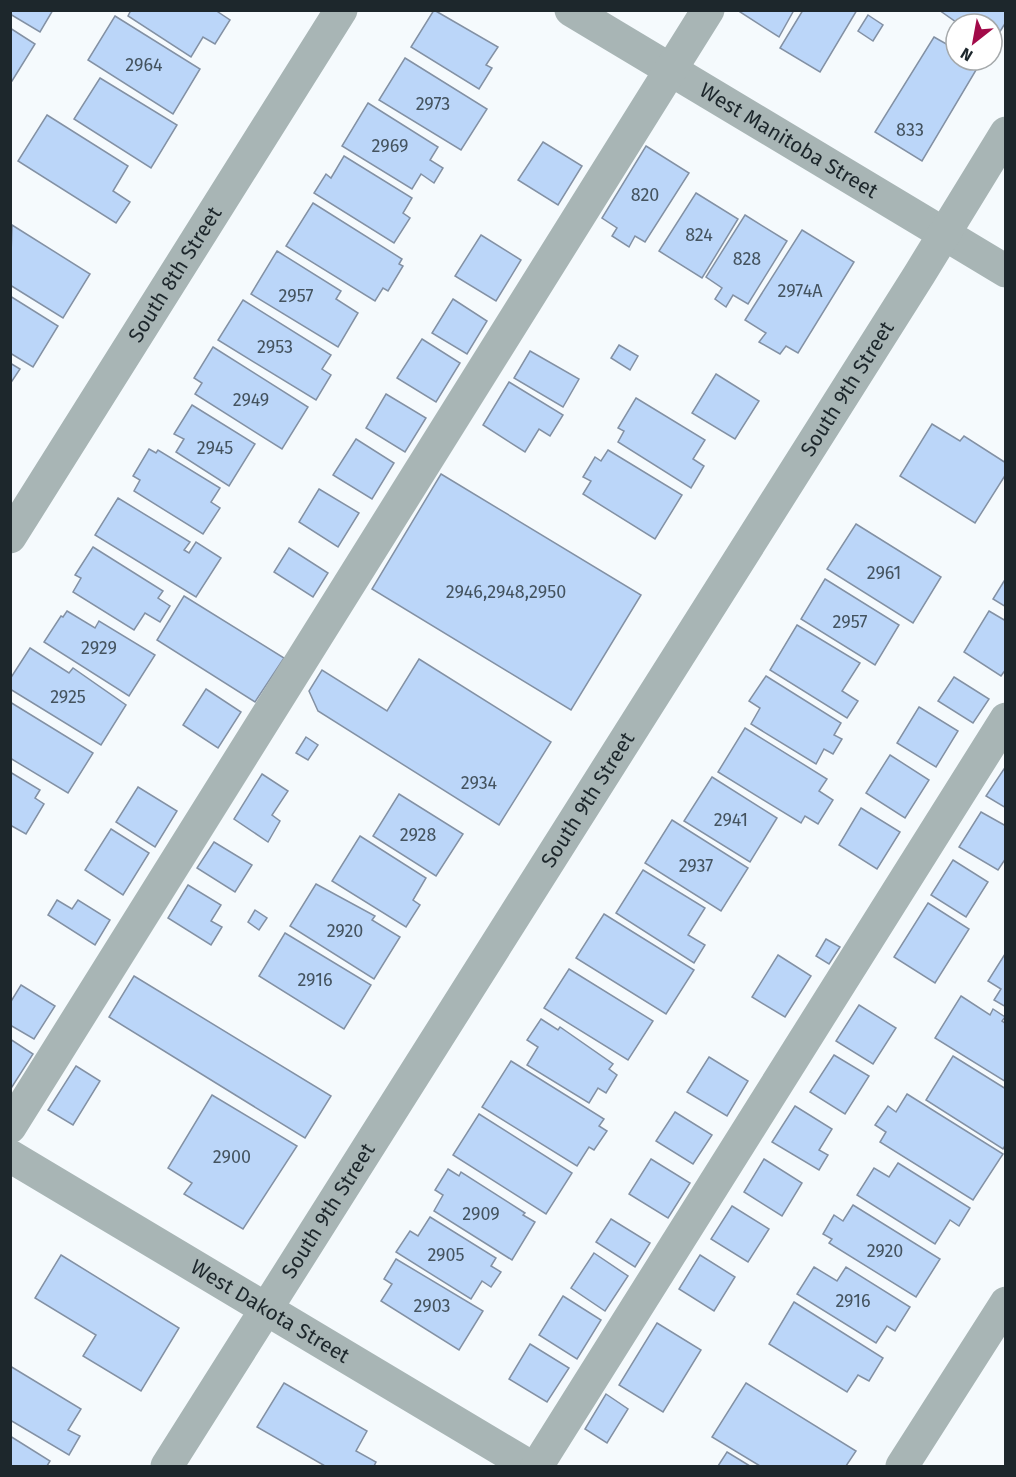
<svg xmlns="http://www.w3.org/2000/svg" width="1016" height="1477" font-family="'Fira Sans',sans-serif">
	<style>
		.building { fill: #bbd6f9; stroke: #8391a4; stroke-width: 1.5 }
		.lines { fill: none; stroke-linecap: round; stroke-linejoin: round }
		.minor { stroke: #a8b5b5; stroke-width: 33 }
		.labels { text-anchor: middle; stroke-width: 4.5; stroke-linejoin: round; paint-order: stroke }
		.number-label { font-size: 18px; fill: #44535f }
		.street-label { font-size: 21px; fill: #1d272c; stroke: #fff }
	</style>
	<rect width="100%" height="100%" fill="#f5fafd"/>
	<g class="building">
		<path d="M10,10H53L40,32L10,14Z"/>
		<path d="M131,10H215L230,20L215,44L203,37L191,57L128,16Z"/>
		<path d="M434,10L498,47L486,65L492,68L479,89L411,47Z"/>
		<path d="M737,10H794L779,37Z"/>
		<path d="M803,10H857L820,72L780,48Z"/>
		<path d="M939,10H1006V22L994,41L992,24H968L961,19L959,24Z"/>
		<path d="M868,15L883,25L873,41L858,31Z"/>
		<path d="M115,16L200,69L173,114L88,60Z"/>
		<path d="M10,28L35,44L12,81L10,80Z"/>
		<path d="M934,37L948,45L952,38L956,40V60H982L922,161L875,132Z"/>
		<path d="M405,58L487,109L461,150L379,100Z"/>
		<path d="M100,78L177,125L151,168L74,119Z"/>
		<path d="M368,103L438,147L430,160L443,168L434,183L421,174L412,189L342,146Z"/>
		<path d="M47,115L128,166L113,191L130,202L116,223L18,161Z"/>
		<path d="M543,142L582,166L558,205L518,180Z"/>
		<path d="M646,146L689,173L645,242L635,236L629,247L612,236L617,228L602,218Z"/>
		<path d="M344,156L412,198L403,213L410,218L394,243L314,193L326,174L331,178Z"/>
		<path d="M696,193L738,219L702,278L659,251Z"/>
		<path d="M313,203L402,259L399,264L403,266L388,291L383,288L375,301L286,246Z"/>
		<path d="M745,215L787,241L748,304L733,295L726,307L715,299L722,288L706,277Z"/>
		<path d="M12,225L90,274L63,318L10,285Z"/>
		<path d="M802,230L854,262L798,353L786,346L780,354L759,342L766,333L745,320Z"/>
		<path d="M481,235L521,260L496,301L455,276Z"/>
		<path d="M277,251L341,291L336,299L358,313L338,347L251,294Z"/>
		<path d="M10,296L58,326L33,367L10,353Z"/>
		<path d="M453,299L487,321L467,354L432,333Z"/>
		<path d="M243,300L331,355L322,369L331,375L316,400L218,340Z"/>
		<path d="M422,339L460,363L436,402L397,378Z"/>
		<path d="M619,345L638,356L630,370L611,358Z"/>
		<path d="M213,347L308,407L282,449L195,394L202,383L194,378Z"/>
		<path d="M530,351L579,379L563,407L514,378Z"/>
		<path d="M10,363L20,369L10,384Z"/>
		<path d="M716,374L759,401L735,439L692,413Z"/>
		<path d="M509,382L563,415L550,436L539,429L525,452L483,425Z"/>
		<path d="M386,394L426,418L405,452L366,428Z"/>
		<path d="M636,398L705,440L693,459L704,466L691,488L618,442L624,431L618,428Z"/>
		<path d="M192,405L255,444L229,486L176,452L184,439L174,434Z"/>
		<path d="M932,424L960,441L964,436L1006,463V474L975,523L900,476Z"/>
		<path d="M356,439L394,463L372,499L333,475Z"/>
		<path d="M149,449L156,453L158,450L220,488L211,502L220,508L203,534L134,491L140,480L133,476Z"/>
		<path d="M608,450L682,495L655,539L583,494L591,481L583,477L595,457L601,461Z"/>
		<path d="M441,474L641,595L571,710L372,589Z"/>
		<path d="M319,489L359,513L338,547L299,522Z"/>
		<path d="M118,498L190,542L184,550L189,553L196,542L221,558L196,597L95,535Z"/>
		<path d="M856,524L941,577L913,623L827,569Z"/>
		<path d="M93,547L163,591L158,598L170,606L160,622L145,613L134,630L73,592L81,578L75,575Z"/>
		<path d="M289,548L328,573L313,597L274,572Z"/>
		<path d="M1006,578V607L993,599Z"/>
		<path d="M825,579L899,625L875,665L801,619Z"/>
		<path d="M184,596L284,658L255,702L157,640Z"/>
		<path d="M67,611L95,628L99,621L155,655L129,696L44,642L61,616L63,617Z"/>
		<path d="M989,611L1006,621V669L1001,676L964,652Z"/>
		<path d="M797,625L860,663L842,691L858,701L847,718L770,670Z"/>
		<path d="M30,648L69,673L73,668L126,705L101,745L10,689V679Z"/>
		<path d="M419,659L551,742L499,825L318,711L309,691L322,670L387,711Z"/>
		<path d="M766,676L841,723L834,735L842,739L833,754L824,749L816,764L751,724L760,708L749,701Z"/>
		<path d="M954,677L989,699L973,723L938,701Z"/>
		<path d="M206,689L241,712L218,748L183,725Z"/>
		<path d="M10,702L93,753L68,793L10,758Z"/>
		<path d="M919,707L958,731L936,767L897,743Z"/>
		<path d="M745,728L827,779L819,791L833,800L818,824L805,816L801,823L718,772Z"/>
		<path d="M306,737L318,745L308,760L296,753Z"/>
		<path d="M890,755L929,780L905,818L866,793Z"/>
		<path d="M1006,766V808L986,796Z"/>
		<path d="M10,772L40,790L35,798L44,804L26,834L10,825Z"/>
		<path d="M262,774L288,791L272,815L280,821L268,842L234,819Z"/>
		<path d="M712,777L777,818L750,862L684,821Z"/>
		<path d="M138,787L177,811L155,847L116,822Z"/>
		<path d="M399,794L463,834L436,876L373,836Z"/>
		<path d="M861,808L900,832L877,869L839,845Z"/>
		<path d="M981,812L1006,826V858L998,870L959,847Z"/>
		<path d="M672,820L748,868L721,911L645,863Z"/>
		<path d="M111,829L149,853L123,895L85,870Z"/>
		<path d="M360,836L426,878L413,900L420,905L406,927L332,881Z"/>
		<path d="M214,842L252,865L235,892L197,868Z"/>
		<path d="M953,860L988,882L966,917L931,895Z"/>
		<path d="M643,870L705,908L688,935L705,945L694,963L616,913Z"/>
		<path d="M316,884L375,916L372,920L400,937L374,979L290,926Z"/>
		<path d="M188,885L221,905L211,921L222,927L211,945L168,918Z"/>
		<path d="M57,900L72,909L78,900L110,920L95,945L48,915Z"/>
		<path d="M928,903L969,929L935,983L894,957Z"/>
		<path d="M255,910L267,918L259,930L248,922Z"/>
		<path d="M604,914L694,970L666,1014L576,958Z"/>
		<path d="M285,933L371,985L344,1029L259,976Z"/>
		<path d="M826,939L840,947L829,964L816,956Z"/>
		<path d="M1005,954H1006V1007L994,1000L1001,989L988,981Z"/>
		<path d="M778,955L811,976L785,1017L752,997Z"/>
		<path d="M569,969L653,1021L628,1060L544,1008Z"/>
		<path d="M134,976L331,1096L305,1138L109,1017Z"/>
		<path d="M21,985L55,1006L34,1039L10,1025V1003Z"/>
		<path d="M961,996L990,1015L993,1009L1005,1017L1002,1021L1006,1024V1082L935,1038Z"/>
		<path d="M859,1005L896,1028L873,1064L836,1041Z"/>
		<path d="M541,1019L558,1030L560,1027L613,1064L609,1069L617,1075L606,1093L598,1088L589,1103L527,1065L538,1047L527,1040Z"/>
		<path d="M10,1039L33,1054L10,1090Z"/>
		<path d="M834,1055L869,1076L845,1114L810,1092Z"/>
		<path d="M953,1056L1006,1089V1144L1003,1149L926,1100Z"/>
		<path d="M709,1057L748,1081L727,1116L687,1092Z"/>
		<path d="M511,1061L604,1119L599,1126L607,1131L594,1150L589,1147L577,1166L482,1107Z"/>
		<path d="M76,1066L100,1081L73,1125L48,1110Z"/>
		<path d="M907,1094L1003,1154L973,1200L880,1142L886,1132L875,1125L888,1106L896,1112Z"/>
		<path d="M212,1095L297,1146L243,1229L184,1194L192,1183L168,1168Z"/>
		<path d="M795,1106L832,1129L819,1150L828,1155L819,1170L772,1142Z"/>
		<path d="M675,1112L712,1135L693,1164L656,1141Z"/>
		<path d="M479,1114L572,1173L546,1214L453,1155Z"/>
		<path d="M651,1159L690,1183L668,1218L629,1194Z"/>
		<path d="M764,1159L802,1183L782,1216L744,1192Z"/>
		<path d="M898,1163L970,1208L959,1226L950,1220L935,1244L857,1195L874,1168L889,1177Z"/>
		<path d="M448,1169L459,1176L461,1172L525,1213L523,1215L535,1222L512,1260L434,1211L443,1195L435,1190Z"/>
		<path d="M853,1205L940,1259L916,1297L829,1243L832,1239L823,1234L834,1215L843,1221Z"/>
		<path d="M732,1206L769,1229L748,1262L711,1239Z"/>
		<path d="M430,1217L496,1258L491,1266L501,1272L491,1287L482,1281L471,1299L396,1252L410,1231L418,1236Z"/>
		<path d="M611,1219L650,1243L635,1267L596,1242Z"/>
		<path d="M594,1253L628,1276L605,1311L571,1288Z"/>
		<path d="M61,1255L179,1328L141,1391L83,1356L96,1335L35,1298Z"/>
		<path d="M700,1255L735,1277L714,1311L679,1289Z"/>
		<path d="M396,1259L483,1311L459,1350L381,1301L392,1284L384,1279Z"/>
		<path d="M814,1267L837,1281L846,1267L910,1307L895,1331L887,1326L876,1343L797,1294Z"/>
		<path d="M563,1296L601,1320L577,1359L539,1335Z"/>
		<path d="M794,1302L883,1358L869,1381L858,1375L847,1392L769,1344Z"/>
		<path d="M657,1323L701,1350L663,1412L619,1385Z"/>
		<path d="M530,1344L569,1368L547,1402L509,1379Z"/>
		<path d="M10,1366L81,1409L68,1430L80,1436L69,1455L10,1420Z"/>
		<path d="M284,1383L367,1431L356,1451L376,1462L374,1466H325L257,1427Z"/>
		<path d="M746,1383L856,1451L846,1466H760L712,1437Z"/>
		<path d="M606,1394L628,1409L607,1443L585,1429Z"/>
		<path d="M10,1436L50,1461L47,1466H10Z"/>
		<path d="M727,1452L750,1466H718Z"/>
	</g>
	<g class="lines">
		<g class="minor">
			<path id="s1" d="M571,10L1006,271"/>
			<path id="s2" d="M10,537L341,10"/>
			<path d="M10,1127L708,10"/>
			<path id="s3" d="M10,1156L529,1466"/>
			<path id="s4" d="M167,1466L919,275L1006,133"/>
			<path d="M537,1466L1006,719"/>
			<path d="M902,1466L1006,1303"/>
		</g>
	</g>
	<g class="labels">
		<g class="number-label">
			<text x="144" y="71">2964</text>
			<text x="433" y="110">2973</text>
			<text x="910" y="136">833</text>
			<text x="390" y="152">2969</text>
			<text x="645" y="201">820</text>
			<text x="699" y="241">824</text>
			<text x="747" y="265">828</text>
			<text x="800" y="297">2974A</text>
			<text x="296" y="302">2957</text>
			<text x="275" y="353">2953</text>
			<text x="251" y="406">2949</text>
			<text x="215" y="454">2945</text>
			<text x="884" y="579">2961</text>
			<text x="506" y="598">2946,2948,2950</text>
			<text x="850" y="628">2957</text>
			<text x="99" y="654">2929</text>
			<text x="68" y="703">2925</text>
			<text x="479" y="789">2934</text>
			<text x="731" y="826">2941</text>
			<text x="418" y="841">2928</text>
			<text x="696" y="872">2937</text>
			<text x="345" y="937">2920</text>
			<text x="315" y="986">2916</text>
			<text x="232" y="1163">2900</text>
			<text x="481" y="1220">2909</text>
			<text x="885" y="1257">2920</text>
			<text x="446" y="1261">2905</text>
			<text x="853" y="1307">2916</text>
			<text x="432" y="1312">2903</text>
		</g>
		<g class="street-label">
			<text dy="7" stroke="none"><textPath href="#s1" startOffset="254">West Manitoba Street</textPath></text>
			<text dy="7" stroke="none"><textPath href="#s2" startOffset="310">South 8th Street</textPath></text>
			<text dy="7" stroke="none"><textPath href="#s4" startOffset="1274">South 9th Street</textPath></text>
			<text dy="7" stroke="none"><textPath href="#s4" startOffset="788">South 9th Street</textPath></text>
			<text dy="7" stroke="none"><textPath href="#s4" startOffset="302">South 9th Street</textPath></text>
			<text dy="7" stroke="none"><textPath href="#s3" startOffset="303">West Dakota Street</textPath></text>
		</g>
	</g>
	<rect width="1016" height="1477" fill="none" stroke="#1d272c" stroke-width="24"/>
	<g transform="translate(974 42) rotate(211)"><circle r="28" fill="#ffffff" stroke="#a5a9ab" stroke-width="1.5"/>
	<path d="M0-4.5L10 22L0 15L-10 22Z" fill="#a20a49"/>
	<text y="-9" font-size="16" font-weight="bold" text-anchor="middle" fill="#1d272c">N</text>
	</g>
</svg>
